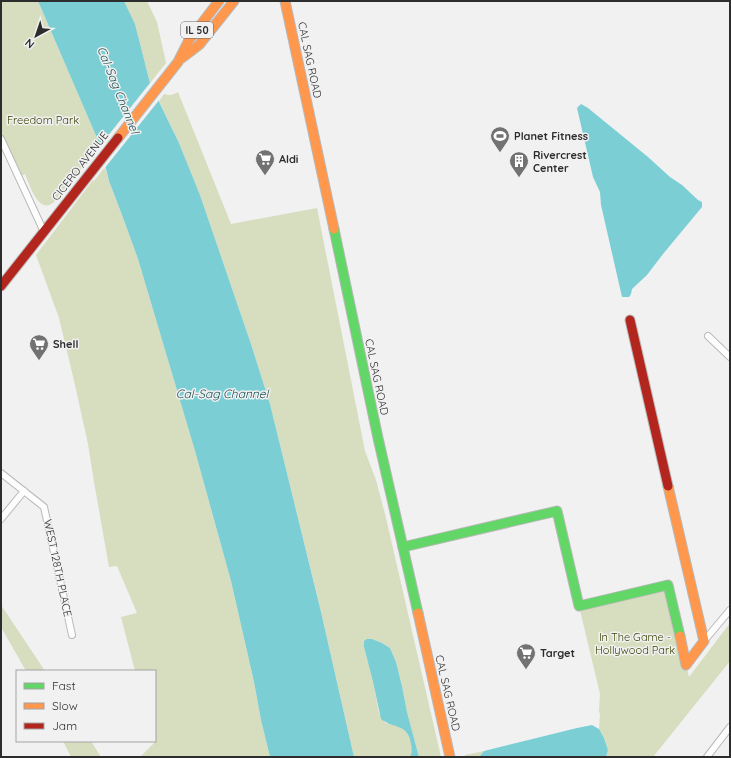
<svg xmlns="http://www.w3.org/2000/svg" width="731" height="758" font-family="Quicksand,sans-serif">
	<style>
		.green { fill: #d7ddbf }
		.water { fill: #7bcfd4 }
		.pier { fill: #f1f1f2 }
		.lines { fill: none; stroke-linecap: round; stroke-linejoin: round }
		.street-casing { stroke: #b9b9b9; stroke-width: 8 }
		.fast-casing { stroke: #b9b9b9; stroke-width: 11 }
		.slow-casing { stroke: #b9b9b9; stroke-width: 11 }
		.jam-casing { stroke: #b9b9b9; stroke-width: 11 }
		.street { stroke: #fdfdfd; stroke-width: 6 }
		.fast { stroke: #63d668; stroke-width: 9 }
		.slow { stroke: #ff974d; stroke-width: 9 }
		.jam { stroke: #b3261e; stroke-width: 9 }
		.labels { text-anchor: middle; stroke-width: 3; stroke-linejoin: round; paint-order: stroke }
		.shield { fill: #f1f1f2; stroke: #686869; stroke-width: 1 }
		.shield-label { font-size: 10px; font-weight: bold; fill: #2d2d2e }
		.street-label { font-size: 11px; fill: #2d2d2e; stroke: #f1f1f2 }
		.park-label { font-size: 11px; fill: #394000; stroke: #f1f1f2 }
		.poi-label { font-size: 11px; font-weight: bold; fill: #2d2d2e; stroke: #f1f1f2; text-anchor: start }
		.water-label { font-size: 12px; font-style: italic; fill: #1a4d50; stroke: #f1f1f2 }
	</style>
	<rect width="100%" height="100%" fill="#f1f1f2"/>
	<g class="green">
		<path d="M1,1H38L100,145L53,203C38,214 30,185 25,174L19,177L1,137Z"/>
		<path d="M124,1H147L157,22L166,63L150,83L135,24Z"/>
		<path d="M178,92L231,224L317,208L365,451L376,480L386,518L441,757H419L407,712L402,686L396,662L390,648L382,643L372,639H367L364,647L373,682L379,713L385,723C390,724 396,725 401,728C410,733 415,747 410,757H354L321,612L270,404L251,344L200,195L179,143L159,101L164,94C170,96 173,95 178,92Z"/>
		<path d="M105,167L109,181L122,215L138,259L195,451L231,581L254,682L261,720L270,757H140L154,743L153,741H155V671H135L121,617L137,613L117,566L109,567L94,482L88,444L75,385L59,318L36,255L93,180L94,181Z"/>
		<path d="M668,585L689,677L730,623V661L653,757H606L608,750L604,738L599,729L600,715L599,711L600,694L579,606Z"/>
		<path d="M1,605L45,671H26L1,627Z"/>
		<path d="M63,741H91L101,757H71Z"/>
		<path d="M484,751L479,757H466L465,755Z"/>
	</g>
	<g class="water">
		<path d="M38,1H124L135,24L150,83L179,143L200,195L251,344L270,404L321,612L354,757H270L261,720L254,682L231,581L195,451L138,259L122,215L109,181L100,145Z"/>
		<path d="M581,104L588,108L648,157L670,177L682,185L698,200L702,202V207L663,254L647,275L632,289L631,294L629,297H622L601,205L600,192L593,177L577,108Z"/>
		<path d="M367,639H372L382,643L390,648L396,662L402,686L407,712L419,757H410C412,753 412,749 411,744C408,723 393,729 381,719L373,682L364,647V641Z"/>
		<path d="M592,725L599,729L604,738L608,750L606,757H479L484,751L577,728Z"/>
	</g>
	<path class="pier" d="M150,83L153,86L160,99L104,169L99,147Z"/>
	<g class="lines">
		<g class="street-casing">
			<g id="street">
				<path d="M1,139L44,232"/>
				<path d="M708,336L730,357"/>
				<path d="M1,473L44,507L72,635"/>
				<path d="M1,519L24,491"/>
				<path d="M704,641L730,610"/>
				<path d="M707,757L730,727"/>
			</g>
		</g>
		<g class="fast-casing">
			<g id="fast">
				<path d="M334,229L378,438L418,613"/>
				<path d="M403,547L557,511L579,606L668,585L680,636"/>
			</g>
		</g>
		<g class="slow-casing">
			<g id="slow">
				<path d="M285,1L334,229"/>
				<path d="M182,58L199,45L234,1"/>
				<path d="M118,138L178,62L189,40L219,1"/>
				<path d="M668,486L704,641L686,665L680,636"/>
				<path d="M418,613L450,757"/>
			</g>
		</g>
		<g class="jam-casing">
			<g id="jam">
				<path d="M1,286L118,138"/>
				<path d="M630,320L668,486"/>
			</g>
		</g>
		<use href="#street" class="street"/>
		<use href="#fast" class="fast"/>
		<use href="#slow" class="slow"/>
		<use href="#jam" class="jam"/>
	</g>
	<defs>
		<g id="stadium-pin" transform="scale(1)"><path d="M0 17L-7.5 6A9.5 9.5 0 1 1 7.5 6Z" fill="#727273" stroke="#f1f1f2"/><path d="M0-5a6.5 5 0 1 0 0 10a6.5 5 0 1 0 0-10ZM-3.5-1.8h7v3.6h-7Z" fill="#fff"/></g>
		<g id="supermarket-pin" transform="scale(1)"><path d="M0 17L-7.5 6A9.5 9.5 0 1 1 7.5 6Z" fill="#727273" stroke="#f1f1f2"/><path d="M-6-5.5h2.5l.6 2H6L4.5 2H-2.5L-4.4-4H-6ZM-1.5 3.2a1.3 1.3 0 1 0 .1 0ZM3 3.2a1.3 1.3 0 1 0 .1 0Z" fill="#fff"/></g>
		<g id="building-pin" transform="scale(1)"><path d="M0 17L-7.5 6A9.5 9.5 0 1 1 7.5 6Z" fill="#727273" stroke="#f1f1f2"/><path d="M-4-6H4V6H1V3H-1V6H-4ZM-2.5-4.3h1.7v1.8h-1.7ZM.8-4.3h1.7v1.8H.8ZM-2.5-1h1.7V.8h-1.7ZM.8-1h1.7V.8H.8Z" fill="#fff"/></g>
	</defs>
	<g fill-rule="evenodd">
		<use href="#stadium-pin" x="500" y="136"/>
		<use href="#supermarket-pin" x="265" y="159"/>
		<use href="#building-pin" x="519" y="161"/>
		<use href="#supermarket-pin" x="39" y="344"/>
		<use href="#supermarket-pin" x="526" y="653"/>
	</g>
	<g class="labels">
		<rect class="shield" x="181" y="22" width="32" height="16" rx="3"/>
		<g class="shield-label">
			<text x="197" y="34">IL 50</text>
		</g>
		<g class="street-label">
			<text transform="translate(310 60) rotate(78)" y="4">CAL SAG ROAD</text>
			<text transform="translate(80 166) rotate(-52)" y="4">CICERO AVENUE</text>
			<text transform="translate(377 377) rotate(78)" y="4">CAL SAG ROAD</text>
			<text transform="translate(58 568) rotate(78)" y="4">WEST 128TH PLACE</text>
			<text transform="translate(448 693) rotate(77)" y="4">CAL SAG ROAD</text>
		</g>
		<g class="park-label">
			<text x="43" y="124">Freedom Park</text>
			<text x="635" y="641">In The Game -<tspan x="635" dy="13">Hollywood Park</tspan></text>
		</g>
		<g class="poi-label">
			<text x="514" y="140">Planet Fitness</text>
			<text x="533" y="159">Rivercrest<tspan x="533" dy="13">Center</tspan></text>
			<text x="279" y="163">Aldi</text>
			<text x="53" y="348">Shell</text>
			<text x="540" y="657">Target</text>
		</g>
		<g class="water-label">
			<text transform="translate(118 90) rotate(68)" y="4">Cal-Sag Channel</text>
			<text x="222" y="398">Cal-Sag Channel</text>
		</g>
	</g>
	<rect width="731" height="758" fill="none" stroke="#2d2d2e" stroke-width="4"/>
	<rect x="16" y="670" width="140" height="72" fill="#f1f1f2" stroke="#a3a3a4"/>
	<rect x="24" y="683" width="20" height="6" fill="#63d668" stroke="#a3a3a4"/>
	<text x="52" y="690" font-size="12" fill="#2d2d2e">Fast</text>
	<rect x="24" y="703" width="20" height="6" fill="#ff974d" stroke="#a3a3a4"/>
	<text x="52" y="710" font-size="12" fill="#2d2d2e">Slow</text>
	<rect x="24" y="723" width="20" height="6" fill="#b3261e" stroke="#a3a3a4"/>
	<text x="52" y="730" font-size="12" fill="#2d2d2e">Jam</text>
	<g transform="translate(36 36) rotate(220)" stroke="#f1f1f2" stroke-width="3" paint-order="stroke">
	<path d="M0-3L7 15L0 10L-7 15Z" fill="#2d2d2e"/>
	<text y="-6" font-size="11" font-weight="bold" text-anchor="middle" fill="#2d2d2e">N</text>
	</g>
</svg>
